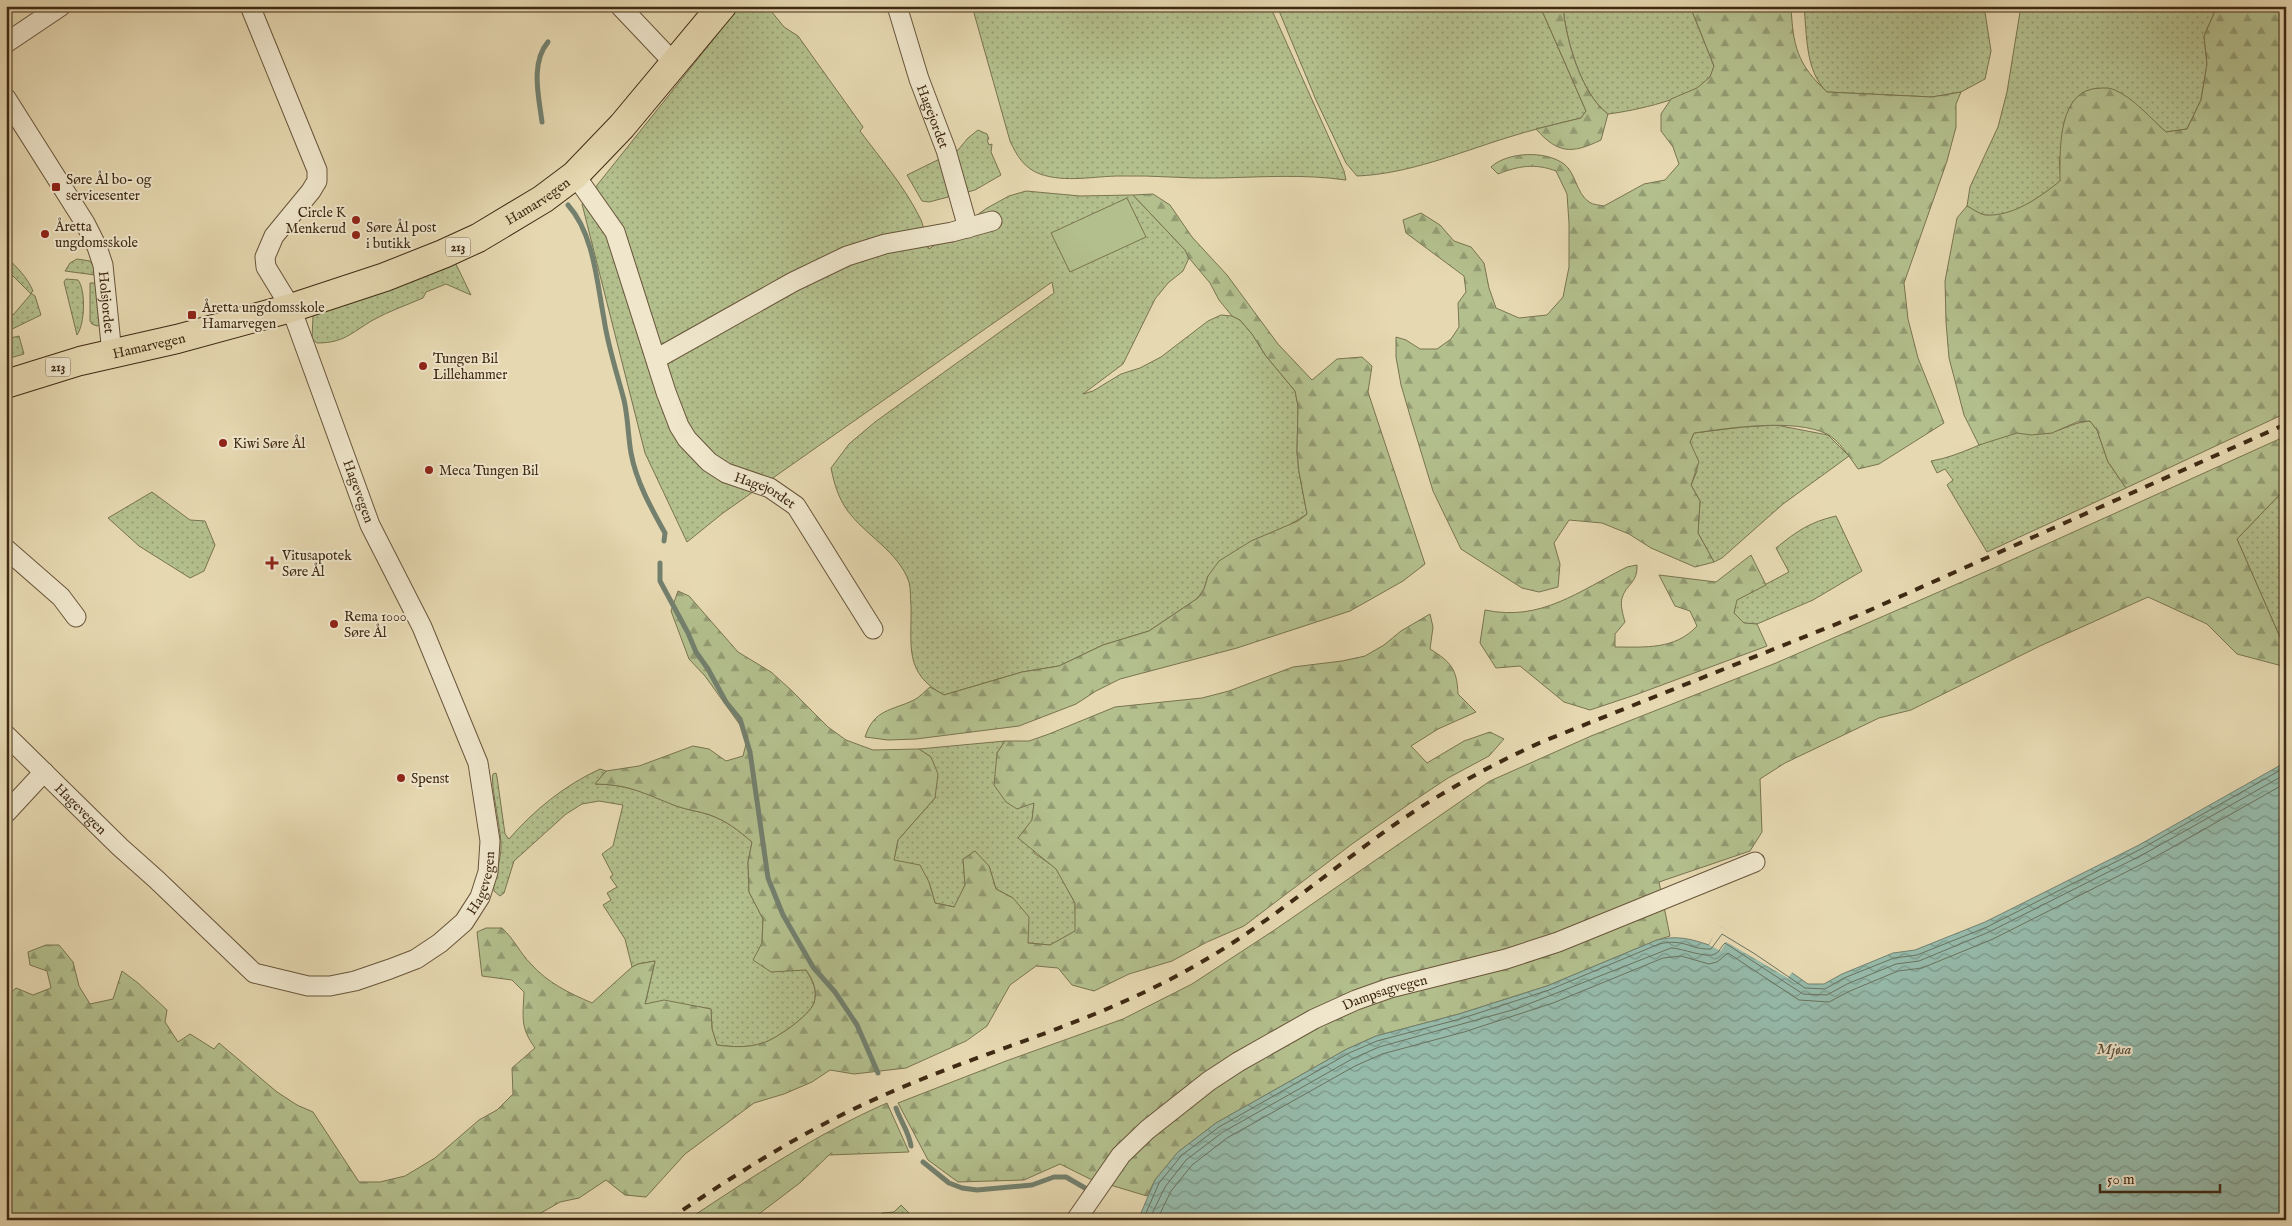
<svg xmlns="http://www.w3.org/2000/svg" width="2292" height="1226" font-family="'IM FELL English',serif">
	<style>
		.grass { fill: url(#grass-dots); stroke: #797450 }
		.forest { fill: url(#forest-firs); stroke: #797450 }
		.garden { fill: #b3bf8d; stroke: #797450 }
		.water { fill: url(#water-waves); stroke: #73806e }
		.pier { fill: #e6d8b1 }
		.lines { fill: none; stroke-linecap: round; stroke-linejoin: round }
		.shore { stroke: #6a725e; stroke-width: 1 }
		.stream { stroke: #73806e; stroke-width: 5 }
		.street-casing { stroke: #69553a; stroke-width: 21 }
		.primary-casing { stroke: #3f2913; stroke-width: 30 }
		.street { stroke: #efe6cc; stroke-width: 19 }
		.primary { stroke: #e6d8b1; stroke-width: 28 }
		.rail { stroke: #3f2913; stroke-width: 4; stroke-dasharray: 9 9; stroke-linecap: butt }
		.poi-dot { fill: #8f2418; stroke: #efe6cc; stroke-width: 2 }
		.labels { text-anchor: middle; stroke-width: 4; stroke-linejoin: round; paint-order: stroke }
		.shield { fill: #efe6cc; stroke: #74624a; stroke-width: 1 }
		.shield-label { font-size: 12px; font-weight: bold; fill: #3f2913 }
		.street-label { font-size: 14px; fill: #3f2913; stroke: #efe6cc }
		.poi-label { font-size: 14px; fill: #3f2913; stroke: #efe6cc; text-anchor: start }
		.water-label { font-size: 15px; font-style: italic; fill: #554d39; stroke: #efe6cc }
	</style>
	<defs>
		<pattern id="grass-dots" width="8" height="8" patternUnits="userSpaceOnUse" patternTransform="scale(1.25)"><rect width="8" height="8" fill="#b3bf8d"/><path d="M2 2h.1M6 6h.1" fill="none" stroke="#939b72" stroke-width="1.8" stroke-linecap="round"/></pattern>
		<pattern id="forest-firs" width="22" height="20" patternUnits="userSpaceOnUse" patternTransform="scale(1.25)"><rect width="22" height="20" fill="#b3bf8d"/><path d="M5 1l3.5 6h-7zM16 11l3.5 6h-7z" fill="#939b72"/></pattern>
		<pattern id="water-waves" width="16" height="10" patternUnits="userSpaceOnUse" patternTransform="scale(1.25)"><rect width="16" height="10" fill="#96baaa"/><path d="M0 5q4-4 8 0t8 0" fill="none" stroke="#7c9789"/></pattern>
	</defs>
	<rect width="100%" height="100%" fill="#e6d8b1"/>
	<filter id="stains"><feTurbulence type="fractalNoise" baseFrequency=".004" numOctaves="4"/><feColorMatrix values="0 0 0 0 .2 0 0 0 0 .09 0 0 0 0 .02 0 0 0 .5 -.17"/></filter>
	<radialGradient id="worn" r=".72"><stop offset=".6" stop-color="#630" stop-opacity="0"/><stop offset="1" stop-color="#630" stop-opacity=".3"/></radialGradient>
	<g class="grass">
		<path d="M740,6H767L784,27L798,36L863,127L860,131C880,158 904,186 919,216C925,226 924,238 929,249L987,208L1009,196L1026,191L1080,196L1133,195L1185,250L1189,258L1183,271L1168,283L1155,299L1123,364L1083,394L1093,391L1121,374L1140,368L1161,357L1208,321L1221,315L1232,316L1240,320L1252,334L1266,356L1295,391L1298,406L1297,452L1299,472L1307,514L1208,576L1204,589L1198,598L1149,631L1103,645L1059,666L1022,672L944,695C903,673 912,645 911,605C910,598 911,589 909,582C898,551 866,536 847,510C838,497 834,483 831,468L849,444L875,422L1054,293L1052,282L723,513L687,542L645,453L582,204Z"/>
		<path d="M972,6H1270L1344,171L1346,180C1304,174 1262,177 1220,178C1187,179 1153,175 1120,176C1095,176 1065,183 1040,174C1024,168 1017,156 1010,141Z"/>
		<path d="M1277,6H1540L1586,111L1581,118C1556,124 1531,130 1506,138C1458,153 1408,174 1357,176L1346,163L1316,100Z"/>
		<path d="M1690,6L1714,66C1713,69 1712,74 1710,77C1696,98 1633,111 1608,114C1581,94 1566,40 1563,7Z"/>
		<path d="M1804,6H1984L1991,51L1985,79L1961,92L1932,97L1827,92C1805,71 1807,35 1804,6Z"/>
		<path d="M2021,6H2219L2216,9L2204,36L2207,64L2201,100L2187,129L2166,132L2151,119L2059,157L2061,181C2040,197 2013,219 1985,215C1979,214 1972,209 1967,206L1970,187L1998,127L2007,92Z"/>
		<path d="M978,130L987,134L989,139L987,140L989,145L992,144L991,152L1001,175L975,190L929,202L922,201L907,175L958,150L968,138Z"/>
		<path d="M6,257C17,267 27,277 33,291L31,293L35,296L41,315L6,332V314L10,311L13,315L31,294L10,273L6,276V269L10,264L6,261Z"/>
		<path d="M453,258L471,295L446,284L426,292L423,298C407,305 389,311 373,320C351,333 344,343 317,343L312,339L313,316L333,304Z"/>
		<path d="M77,259L90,261L96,270L95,275L65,271L70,263Z"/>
		<path d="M66,279L78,280C86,290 85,324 77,335L64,282Z"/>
		<path d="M90,283H96L100,325L97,326L92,324L90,321Z"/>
		<path d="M19,336L24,354L10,358L9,355H6V339Z"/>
		<path d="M2090,421L2097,430L2108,462L2126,488L1987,552L1947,485L1953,480L1945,469L1937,473L1931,461C1962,456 1986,439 2015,433C2027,431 2040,436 2053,432C2066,428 2076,422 2090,421Z"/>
		<path d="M1776,425L1828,435L1849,456L1783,504L1722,558L1714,562L1698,533L1700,501L1691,485L1697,471L1690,442L1694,433L1743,427Z"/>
		<path d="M2286,488V651L2237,539Z"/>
		<path d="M152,492L190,520L205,521L215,545L204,571L190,578L139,546L108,518Z"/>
		<path d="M1836,516L1862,571L1813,600L1757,624L1744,623L1734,613L1736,600L1789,572L1776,548C1797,531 1810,522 1836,516Z"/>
		<path d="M1005,741L997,753L1034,803L1032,820L1034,853L1056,868L1075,903L1076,931L1050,945L1028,943L1013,898L996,889L989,866L963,859L965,885L955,907L935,903L929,882L894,860L898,840L935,798L931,757L919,749Z"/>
		<path d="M600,769L606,771L595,784C628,784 647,794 677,806C687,810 699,811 710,815C727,821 739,831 752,842L748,862L749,892L763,919L762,943L789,970H806C812,980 818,990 814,1003C809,1016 776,1039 763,1043C747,1048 733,1047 717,1045L712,1029L711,1009L688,1005H645L655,961L638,964L632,967L625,939L603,905L611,900L607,893L617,887L610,877L613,875L602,854L613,846L623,805L599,801L582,804L566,814L514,861L504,893L500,896L494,891C492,881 502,859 501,845C501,829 490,783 493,774L496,773L497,777L505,834L509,839C534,810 565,785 600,769Z"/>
		<path d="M901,1205L909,1213L905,1217L908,1220H876L882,1213L894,1212Z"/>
	</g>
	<g class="forest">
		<path d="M1540,6H1564L1563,7C1566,40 1581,94 1608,114L1601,140C1572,154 1558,154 1536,129L1581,118L1586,111Z"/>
		<path d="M1690,6H1791C1793,46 1797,64 1827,92L1932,97L1961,92L1956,104V127L1947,161L1904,283L1908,319L1918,358L1944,423L1879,464L1858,469C1851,459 1838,439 1827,434C1794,418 1730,428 1694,433L1690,442L1699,462L1691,485L1700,501L1698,533L1714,562L1695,567L1651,548L1629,534L1602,523L1569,520L1554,543L1560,564L1558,587L1539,592L1522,588L1461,549L1433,491L1411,419L1401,385L1396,357V337L1406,340L1420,349H1437L1451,339L1459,327L1458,303L1466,292L1464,276L1406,233L1403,220L1421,213L1440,225L1454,241L1471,247L1484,263L1489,288L1496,308L1519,318L1547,315L1563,297L1569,267V223L1567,194L1556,171C1535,163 1518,166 1498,174L1491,167C1507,152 1545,150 1564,164C1576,173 1576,193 1589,202C1593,205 1600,205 1604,206L1644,184L1665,180L1679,164L1673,147L1661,131V114L1671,99L1697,88L1710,77L1714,66Z"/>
		<path d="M2219,6H2286V413L2126,488L2108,462L2097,430L2090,421L2077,422L2052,433L2031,435L2017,433L1979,445L1964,415L1949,358L1946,322L1945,281L1957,218L1967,206C1973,209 1979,214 1985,215C2013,217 2040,197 2060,181C2060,154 2057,97 2092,89C2100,88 2108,87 2115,90C2135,99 2150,118 2166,132L2187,129L2201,100L2207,64L2204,36L2216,9Z"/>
		<path d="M1153,194L1170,205L1192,237L1227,275L1278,344L1312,380L1337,359L1362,357L1372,366L1368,392L1425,564L1403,581L1350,611L1237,648L1120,679L1096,691L1076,704L1019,726L916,739L888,740L865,737C874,709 891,711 914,700C920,697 925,691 930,687L944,695L1022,672L1059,666L1103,645L1149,631L1198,598L1204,589L1208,576L1219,561L1251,541L1298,521L1307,514L1299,472L1297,452L1298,406L1295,391L1266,356L1252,334L1240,320L1232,316L1219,300L1210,283L1189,258L1185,250L1133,195Z"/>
		<path d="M2286,436V488L2237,539L2286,651V667L2237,654L2207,624L2148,597L2040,646L1911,710L1879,718L1785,763L1760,779L1762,832L1750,851L1659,882L1670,936L1657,940L1547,986L1459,1014L1376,1036L1347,1049L1216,1123L1178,1152L1155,1180L1147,1196L1090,1179L1060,1164L1024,1180L958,1182L928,1160L898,1103L1006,1061L1123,1019L1192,984L1276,929L1490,781L1591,736L1776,663L1996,567Z"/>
		<path d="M1751,555L1766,585L1737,600L1734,613L1744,623L1757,624L1767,646L1635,695L1590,710L1564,702L1520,666L1496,668L1480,643L1485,610C1541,622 1579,591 1627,567L1637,565C1638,583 1626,584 1622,598C1620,605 1623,615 1625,622L1615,634V647C1645,647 1675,650 1697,626L1690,611L1675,606L1659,575L1716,582Z"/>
		<path d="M678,591L689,596L738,652L771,672L790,689L828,727L846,740L873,750L919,749L931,757L938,774L935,798L898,840L894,860L920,865L929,882L935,903L954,907L965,885L963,859L975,851L989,866L996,889L1013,898L1029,917L1028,943L1050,945L1075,931V903L1056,869L1018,838L1032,820L1034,803L1017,809L1006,802L994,785L997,753L1005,741H1029L1049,734L1115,707L1202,698L1229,691L1293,667L1342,661L1365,656L1384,645L1401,631L1430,614L1433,627L1430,649C1451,662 1457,669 1458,694L1476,712L1438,729L1411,746L1427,763L1464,741L1490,732L1504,739L1489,756L1448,778L1409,804L1352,844L1244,926L1207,942L1172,961L1129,974L1094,991L1072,985L1058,968L1036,966L1010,985L987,1026L966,1041L906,1068L854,1074L830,1070L812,1082L784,1094L754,1103L685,1154L646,1197L625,1195L606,1180L579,1198L560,1202L534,1217L533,1220H6V997L16,988L33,995L51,988L47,971L30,965L28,952L46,945H59L73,962L79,986L90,1004L113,999L122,971L138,983L167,1010L165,1022L178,1042L190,1034L214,1049L219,1043L277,1092L297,1105L313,1112L359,1182H380L405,1176L435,1158L479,1120L497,1110L513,1094L512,1068L535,1048C520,1027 523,1018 524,992L512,980L482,976L477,932L486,928H502C515,940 519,952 531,964C548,983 569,993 592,1003L632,967L638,964L655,961L645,1004L664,1000L711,1009L712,1029L717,1045C733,1047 747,1048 763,1043C776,1039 809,1016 814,1003C818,990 813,980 806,970L771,972L753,960L762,943L763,919L749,892L748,862L752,842C739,831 727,821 710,815C699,811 687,810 676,806C645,794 629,784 595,784L606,771L639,766L693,746L709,749L726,761L743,756L748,736L705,676L689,659L671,611Z"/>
		<path d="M887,1103L909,1152L829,1155L801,1182L751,1220H687C751,1178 816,1134 887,1103Z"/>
	</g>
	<path class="garden" d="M1127,198L1146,237L1070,272L1051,233Z"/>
	<path class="water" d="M2286,762V1220H1138L1155,1180L1178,1152L1216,1123L1347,1049L1376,1036L1459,1014L1547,986L1657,940C1677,935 1691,939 1709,945L1719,926L1758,949L1808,984H1824L1842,974L1893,953L1915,950L1985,922L2139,845Z"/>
	<path class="pier" d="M1718,925L1759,947L1793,971L1788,978L1726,942L1721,951L1709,945Z"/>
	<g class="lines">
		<g class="shore">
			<path d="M1143,1220L1159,1183L1182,1155L1219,1127L1349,1053L1377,1041L1460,1019L1549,990L1659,944C1685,938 1690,950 1711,949L1722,934L1755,954L1805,988L1825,989L1844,978L1894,958L1917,955L1987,927L2141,849L2286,767"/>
			<path d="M1149,1220L1165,1187L1186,1160L1223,1132L1352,1059L1379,1047L1516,1009L1671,948C1682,948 1707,959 1715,954C1720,952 1721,946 1725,943L1803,994L1827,995L1847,984L1896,964L1919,961L1989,932L2144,854L2286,774"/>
			<path d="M1157,1220L1171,1191L1192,1165L1227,1138L1355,1066L1382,1054L1464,1032L1553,1003L1663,958L1681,956L1709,964L1717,962L1728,953L1799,1000L1829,1002L1850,991L1898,971L1922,968L1993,939L2148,861L2286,783"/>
		</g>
		<g class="stream">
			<path d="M542,122C539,98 530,63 548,42"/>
			<path d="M568,205C594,234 597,283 604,319C608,347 617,373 624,400C628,417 628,436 631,453C636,481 651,508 665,533L664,541"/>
			<path d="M660,563V581L688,633L696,652L708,669L726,702L740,719L750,752L768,878L783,915L813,967L835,992L857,1025L878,1073"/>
			<path d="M896,1108C901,1122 909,1132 911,1146"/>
			<path d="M923,1162L949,1183L962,1188L977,1190L1032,1185L1054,1177H1066L1085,1188"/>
		</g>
		<g class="street-casing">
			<g id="street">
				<path d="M620,6L675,64"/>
				<path id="s1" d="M897,6L919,79L946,150L968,228"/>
				<path d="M6,43L61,6"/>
				<path id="s2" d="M6,98L85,223L97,247L103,265L112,354"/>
				<path id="s3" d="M575,175L615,232L666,392L679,426L687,439L709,462L726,473L770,488L796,506L873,629"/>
				<path d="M656,359L793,282L847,256L885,244L952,232L992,221"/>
				<path d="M6,549L61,597L76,617"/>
				<path id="s4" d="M6,735L120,847L157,880L254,973L308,986H330L355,981L390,969L416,959L440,943L464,922L480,897L488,872L490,841L478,763L422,627L370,525L291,308L266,267L265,257L274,236L311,191L317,181V170L250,6"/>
				<path d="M6,813L44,772"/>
				<path id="s5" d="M1076,1220L1121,1155L1147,1130L1209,1081L1238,1062L1314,1019L1356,1000L1390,988L1506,959L1558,942L1755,862"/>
			</g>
		</g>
		<g class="primary-casing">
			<g id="primary">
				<path id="s6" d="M6,384L80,361L177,339L291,308L385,277L443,254L478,238L543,199L575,175L622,126L722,6"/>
			</g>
		</g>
		<use href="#street" class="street"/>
		<use href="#primary" class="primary"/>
		<path class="rail" d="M668,1220C736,1174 806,1129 882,1096C980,1052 1085,1026 1180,974C1256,934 1321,877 1391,827C1440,793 1490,765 1544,741L1859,615L2286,424"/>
	</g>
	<g class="poi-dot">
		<rect x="51" y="182" width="10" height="10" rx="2.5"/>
		<circle cx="356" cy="220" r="5"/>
		<circle cx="45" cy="234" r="5"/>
		<circle cx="356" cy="235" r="5"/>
		<rect x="187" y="310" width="10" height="10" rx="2.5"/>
		<circle cx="423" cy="366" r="5"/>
		<circle cx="223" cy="443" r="5"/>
		<circle cx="429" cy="470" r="5"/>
		<path d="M269.5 555.5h5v5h5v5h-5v5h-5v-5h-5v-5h5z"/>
		<circle cx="334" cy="624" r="5"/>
		<circle cx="401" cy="778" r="5"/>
	</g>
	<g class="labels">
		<g class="shield">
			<rect x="445.5" y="237.5" width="25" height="19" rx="4"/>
			<rect x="45.5" y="357.5" width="25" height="19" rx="4"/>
		</g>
		<g class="shield-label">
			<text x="458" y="251">213</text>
			<text x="58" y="371">213</text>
		</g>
		<g class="street-label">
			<text dy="5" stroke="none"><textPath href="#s1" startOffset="116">Hagejordet</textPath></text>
			<text dy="5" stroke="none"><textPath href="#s6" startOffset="565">Hamarvegen</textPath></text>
			<text dy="5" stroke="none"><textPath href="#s2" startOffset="231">Holsjordet</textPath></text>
			<text dy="5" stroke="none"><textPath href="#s6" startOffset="148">Hamarvegen</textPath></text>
			<text transform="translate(359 491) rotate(70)" y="5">Hagevegen</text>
			<text dy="5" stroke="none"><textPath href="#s3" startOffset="384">Hagejordet</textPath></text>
			<text dy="5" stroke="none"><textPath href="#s4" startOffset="105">Hagevegen</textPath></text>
			<text dy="5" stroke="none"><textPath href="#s4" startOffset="616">Hagevegen</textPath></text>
			<text dy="5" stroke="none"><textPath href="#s5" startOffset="392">Dampsagvegen</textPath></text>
		</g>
		<g class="poi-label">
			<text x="66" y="184">Søre Ål bo- og<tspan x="66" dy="16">servicesenter</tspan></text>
			<text x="346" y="217" text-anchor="end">Circle K<tspan x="346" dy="16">Menkerud</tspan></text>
			<text x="55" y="231">Åretta<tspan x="55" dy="16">ungdomsskole</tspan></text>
			<text x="366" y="232">Søre Ål post<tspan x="366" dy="16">i butikk</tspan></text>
			<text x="202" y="312">Åretta ungdomsskole<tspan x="202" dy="16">Hamarvegen</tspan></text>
			<text x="433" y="363">Tungen Bil<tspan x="433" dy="16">Lillehammer</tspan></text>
			<text x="233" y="448">Kiwi Søre Ål</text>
			<text x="439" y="475">Meca Tungen Bil</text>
			<text x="282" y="560">Vitusapotek<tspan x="282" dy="16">Søre Ål</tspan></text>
			<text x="344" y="621">Rema 1000<tspan x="344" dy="16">Søre Ål</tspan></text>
			<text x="411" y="783">Spenst</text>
		</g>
		<g class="water-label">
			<text x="2114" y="1054">Mjøsa</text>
		</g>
	</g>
	<rect width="2292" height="1226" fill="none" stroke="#e6d8b1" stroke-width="25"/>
	<rect x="8" y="8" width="2277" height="1211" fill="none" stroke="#3f2913" stroke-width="2.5"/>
	<rect x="12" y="12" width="2267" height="1201" fill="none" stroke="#3f2913"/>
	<path d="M2100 1184v8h120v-8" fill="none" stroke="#3f2913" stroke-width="2.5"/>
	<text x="2107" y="1184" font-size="15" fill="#3f2913" stroke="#efe6cc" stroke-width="4" paint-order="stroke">50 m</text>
	<rect width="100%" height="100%" filter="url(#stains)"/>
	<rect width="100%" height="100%" fill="url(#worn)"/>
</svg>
